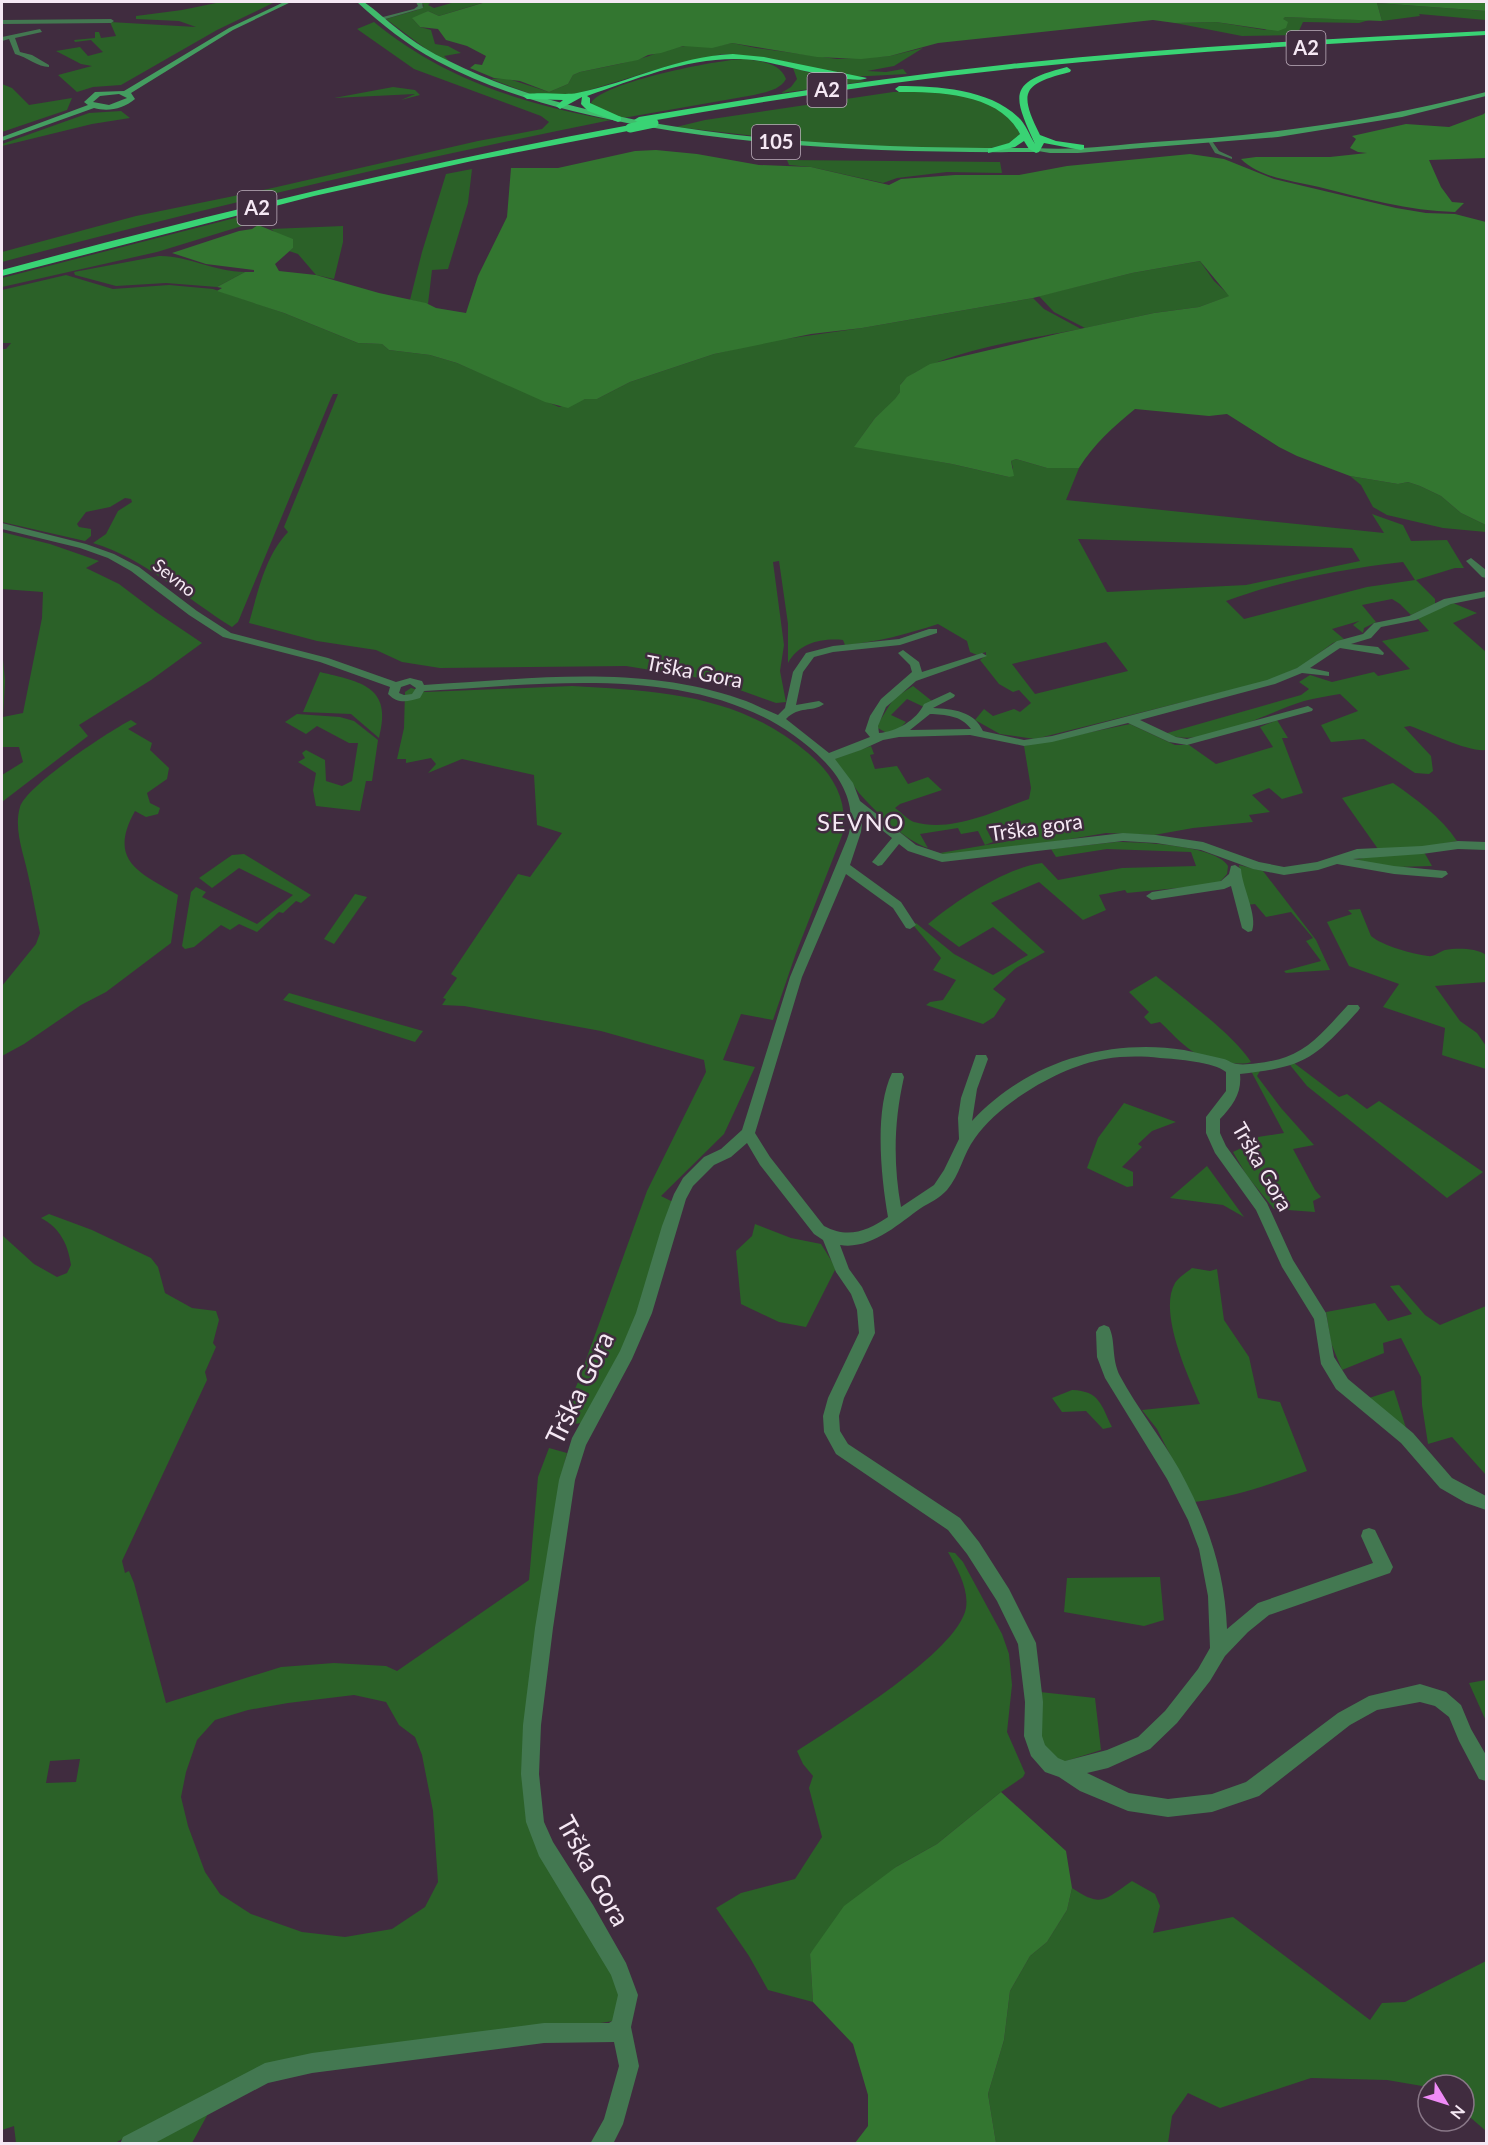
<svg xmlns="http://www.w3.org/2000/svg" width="1488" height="2145" font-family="Lato,sans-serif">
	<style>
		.green { fill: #2b6128; fill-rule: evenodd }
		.forest { fill: #337630 }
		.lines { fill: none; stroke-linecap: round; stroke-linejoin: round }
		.minor { fill: #437851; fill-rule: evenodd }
		.secondary { fill: #449d60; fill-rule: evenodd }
		.primary { fill: #40b96b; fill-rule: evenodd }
		.motorway { fill: #39d374; fill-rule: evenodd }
		.motorway-bridge { stroke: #39d374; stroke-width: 9 }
		.labels { text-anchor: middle; stroke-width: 5; stroke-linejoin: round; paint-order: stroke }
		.far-street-label { font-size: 18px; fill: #f5e8f4; stroke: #402c3f }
		.shield { fill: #402c3f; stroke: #bfb0be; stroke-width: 1.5 }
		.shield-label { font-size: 20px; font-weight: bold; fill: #f5e8f4 }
		.street-label { font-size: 21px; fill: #f5e8f4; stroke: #402c3f }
		.quarter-label { font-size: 24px; letter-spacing: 1.5px; fill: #f5e8f4; stroke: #402c3f }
		.near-street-label { font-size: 26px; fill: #f5e8f4; stroke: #402c3f }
	</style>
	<rect width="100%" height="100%" fill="#402c3f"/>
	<g class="green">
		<path d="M221,2H275L217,30L121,85L93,87L77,92L58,75L92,66L81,64L56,51L80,47L88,56L103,52L91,40L75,42L74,40L95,38V32H99L101,38L116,36L110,22L196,27L179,21L136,19V16L182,10Z"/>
		<path d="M421,2H431L428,5L434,8L455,2H485L439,16L428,11L413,19L420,27L431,30L435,44L448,46L461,53L444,56L453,65L426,49L386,19L417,10L424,6Z"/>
		<path d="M1377,3L1486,11V20L1419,14L1420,16L1382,21Z"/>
		<path d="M1285,17L1369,20L1359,23L1303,22L1297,35L1242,36L1175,23L1216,22L1265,30Z"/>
		<path d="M374,22C443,79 525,105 611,120C406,161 203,208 2,262V252L136,216L268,189L478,141L542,129L549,122L541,116L414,69L357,29Z"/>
		<path d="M732,43L756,48L837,59L890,56L923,48L894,66L867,71L886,72L903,69L907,74L849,77L769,58L723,54L671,65L570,96L531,94L491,79L506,78L549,92L568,84L573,75L580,72C598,68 617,65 635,60C652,56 668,48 685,46C703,44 712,48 732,43Z"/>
		<path d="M743,59C759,61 780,62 786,79C780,90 766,92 754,95L623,118L594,108L591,103C603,82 717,60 743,59Z"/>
		<path d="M793,68L825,77L868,81L781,93L791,87L797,79Z"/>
		<path d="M2,84L12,88L29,105L72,98L67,110L2,132Z"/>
		<path d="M393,87L415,90L420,95L401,100L415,94L334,98Z"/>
		<path d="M893,92C936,91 998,90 1020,134L1011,143L991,148H918L825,144L676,127L705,120Z"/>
		<path d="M121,111L130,118L92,124L2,146V144L89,113Z"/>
		<path d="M787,160L1000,162L1002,173L947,172L897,178L883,183L811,167L789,165Z"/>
		<path d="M472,169L468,203L448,269L432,270L428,304L410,300L422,252L446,174Z"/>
		<path d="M258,212L265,219L157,252L2,287V278Z"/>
		<path d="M343,226V242L334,279L316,275L298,254L289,251L293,248L271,229Z"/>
		<path d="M159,256C186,255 215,272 245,272L217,287L166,283L116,286L75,275L74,272Z"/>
		<path d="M1200,261L1214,281L1230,296L1199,307L1154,313L1085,328L1054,312L1039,296L1132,273Z"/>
		<path d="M66,275L113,289L169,285L213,289L284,313L358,343L382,344L389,350L430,355L457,363L559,407L585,399H597L630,382L714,354L771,341L862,328L1033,298L1044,309L1081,329C1039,337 926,353 900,385V392L895,400L875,418L855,446L952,464L1009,477L1013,468L1011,461L1016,459L1047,468H1079L1066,500L1384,533L1372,514L1403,525L1411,541L1447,540L1464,568H1455L1416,580L1435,599V604L1411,615L1400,604L1392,599L1362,605L1376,622L1364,628L1363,633L1353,625L1359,621L1332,629L1344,639L1333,643L1300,667L1267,681L1035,739L1000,734L975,720L984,709L993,716L1014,709L1020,712L1031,703L1019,690L1013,692L999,684L980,660L986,655V652L977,655L970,652L967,641L938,624C907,634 878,642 845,645L843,640C821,638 799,643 788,663V624L779,561L773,562L784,645L780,671L786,702L776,703L712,680L626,666L440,668L402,662L376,650L317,641L249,623C258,592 265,556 288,532L284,527L338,394H333L331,398L238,622L232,627C185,598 146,559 93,543L106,534L118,511L132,502L131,499L125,498L110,507L86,512L77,524L79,527L91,529V536L85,541L2,522V349H6L11,343H2V290ZM1078,539L1352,548L1360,561L1246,585L1107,592ZM1403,562L1415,580L1367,587L1244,619L1226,601C1283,580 1343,569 1403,562ZM1106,642L1128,671L1035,694L1012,664Z"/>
		<path d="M1350,476L1398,484L1408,482L1420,486L1441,496L1461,513L1486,525V532L1443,528L1387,515L1373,507L1361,485Z"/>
		<path d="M2,532L50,544L99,561L86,568L119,584L156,612L202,643L151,680L79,725L88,736L2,802V775L23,762L19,747H2V649L5,681L3,717L23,713L42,618L43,592L2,589Z"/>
		<path d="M1453,603L1477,613L1453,623L1486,652V750C1468,752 1430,733 1410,726L1404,727L1431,756L1433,771L1429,774L1415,773L1364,739L1331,742L1321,725L1358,711L1340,694C1328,696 1315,698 1304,701C1262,714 1207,749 1164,734L1301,695L1309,689L1299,682L1310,675L1332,682L1374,672L1378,676L1410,669L1382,641L1429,631L1417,618Z"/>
		<path d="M320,672C361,682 393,686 379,738L351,714L303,712Z"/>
		<path d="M572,686C659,691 738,694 808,753C833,774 848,800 843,833L796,953L773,1020L741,1014L723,1060L755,1067L724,1134L661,1196L673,1202L631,1337L582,1423L574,1424L562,1420L578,1382L647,1191L706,1072L704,1060L601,1031L464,1006L442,1005L446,999L443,998L457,978L451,974L518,874L530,877L562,833L537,825L534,775L462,759L428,773L436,764L431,758L406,763V759H397L404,728L405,692L411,688L426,692Z"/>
		<path d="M913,686L932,701L924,707L907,699L891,715L906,722L896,732H885L876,727L894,698Z"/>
		<path d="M297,714L340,717L354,721L378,740L372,781H366L360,811L316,806L313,790L316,773L298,762L305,758L302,753L306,750L325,760L326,781L342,786L352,781L358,743H349L317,726L306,734L285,722Z"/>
		<path d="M131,720L137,724L128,729L152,743L150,750L169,768L167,779L147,793L150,803L160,808L158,814L146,817L135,811C107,861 140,873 178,895L171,943L106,992L81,1005L24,1044L2,1056V986L36,944L40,933C36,915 33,897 29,879C25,857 13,830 20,807C26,786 109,731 131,720Z"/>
		<path d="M1277,720L1288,738H1282L1303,793L1282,799L1269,788L1252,795L1270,812L1249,815L1253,822L1193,828L1154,835L1106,833L1023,847L946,855L940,853L1021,839L1012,823L986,828L993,842L985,845L978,831L961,834L958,828L920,834L928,848C905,841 875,811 859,793C850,782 844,770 834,759L871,746L874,754L870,755L875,769L897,766L908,784L928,777L942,790L900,804L895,808C901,812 908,820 914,822C952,833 995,811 1029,799L1031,788L1024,746L1130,724L1175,745H1189L1216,764L1273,747L1260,727Z"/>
		<path d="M1393,783C1416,799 1441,817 1457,841L1420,848L1378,849L1342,798Z"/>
		<path d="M1116,842C1140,842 1216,845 1228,866L1227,874L1218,884L1127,893L1125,890L1099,895L1106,910L1083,920L1039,882L991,903L1045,952L1016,968L993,989L1006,999L994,1017L983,1024L926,1005L930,1002L943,1000L956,980L933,970L941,958L913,925L916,923L954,954L993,975L1028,955L993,927L959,947L928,924C955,901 1007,867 1042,863L1058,880L1122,868L1196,866L1191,852L1107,849L1056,857L1051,849Z"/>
		<path d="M1424,852L1432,866L1397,867L1349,861L1382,854Z"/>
		<path d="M244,854L311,895L301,903L296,901L283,913L279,912L257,932L239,924L230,930L221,925L194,947L185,949L182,946L191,892L196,887L206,892L202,897L257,924L293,895L239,868L212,888L199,878L232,855Z"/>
		<path d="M1239,865L1263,871L1316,940L1330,970L1286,973L1284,971L1321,961L1306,941L1313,938L1291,912L1266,917L1255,904L1247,905L1242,889Z"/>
		<path d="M355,894L367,897L334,944L324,939Z"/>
		<path d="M1360,909L1371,936C1383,946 1413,954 1428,956C1434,957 1439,952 1445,950C1457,948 1476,948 1486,955V982L1435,986L1460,1021L1477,1033L1486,1046V1069L1442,1055L1445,1028L1383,1007L1399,984L1349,966L1327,922L1352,914L1348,910Z"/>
		<path d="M1156,976C1183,998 1233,1034 1251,1062C1239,1067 1202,1059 1192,1051C1180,1043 1170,1031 1160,1022L1151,1024L1144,1017L1149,1012L1129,992Z"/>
		<path d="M289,993L423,1031L415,1042L283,1000Z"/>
		<path d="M1294,1063L1339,1097L1347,1094L1367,1109L1379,1101L1483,1172L1447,1198L1307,1086L1290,1065Z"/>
		<path d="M1251,1071H1260L1257,1076L1281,1108L1314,1145L1293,1149L1315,1190L1321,1197L1313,1201L1315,1212L1274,1209L1247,1176L1233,1152L1258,1140V1137L1284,1133Z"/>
		<path d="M1124,1103L1176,1122L1152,1131L1138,1144L1142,1147L1122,1167L1133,1172V1186L1127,1187L1087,1168L1098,1138Z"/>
		<path d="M1207,1166L1244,1217L1223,1205L1170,1198Z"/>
		<path d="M49,1214L92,1230L151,1258L158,1267L165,1293L192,1308L216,1311L219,1320L213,1343L216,1347L205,1372L207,1380L122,1561L125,1573L129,1571L134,1583L166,1703L281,1667L334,1663L386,1666L397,1671L529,1580L538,1477L549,1448L567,1453L561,1477L526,1788L607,1959L622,2000L613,2021L230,2082L115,2143H16L14,2126L2,2130V1235L34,1264L57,1277L67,1273L71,1265C68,1244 60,1228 41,1218ZM354,1695L386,1702L399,1725L415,1737L422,1755L433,1811L438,1882L425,1907L392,1929L345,1937L302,1932L251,1914L220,1894L205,1872L188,1826L181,1797L186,1772L197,1740L215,1720L248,1710L288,1703ZM80,1759L76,1782L46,1783L50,1761Z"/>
		<path d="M755,1224L791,1238L821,1244L836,1268L806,1327L779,1322L741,1304L736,1251L752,1236Z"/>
		<path d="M1192,1268L1210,1271L1217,1269L1224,1320L1249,1357L1258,1398L1280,1402L1307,1471C1271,1484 1232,1498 1194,1502L1157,1429L1142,1410L1200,1404C1188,1376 1158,1312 1175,1283C1178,1278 1187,1272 1192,1268Z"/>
		<path d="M1399,1285L1425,1315L1440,1325L1486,1306V1475L1452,1437L1428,1444L1422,1405L1421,1377L1401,1338L1383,1343L1384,1353L1342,1370L1331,1343L1326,1312L1375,1303L1388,1321L1412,1314L1390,1286Z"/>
		<path d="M1072,1390C1100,1391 1101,1405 1112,1427L1103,1429L1086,1411L1062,1412L1052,1398Z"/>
		<path d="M1394,1390L1407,1431L1369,1398Z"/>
		<path d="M948,1552L955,1553L963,1562L1002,1634L1009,1654L1012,1685L1007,1732L1025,1773L1023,1777L1001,1792L937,1844L896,1867L810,1954L813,2002L768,1990L749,1956L716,1908L741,1893L795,1879L822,1837L809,1788L813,1776L803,1764L797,1751C835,1726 958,1652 966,1608C969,1589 957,1568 948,1552Z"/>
		<path d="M1160,1577L1164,1620L1144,1626L1064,1612L1067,1578Z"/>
		<path d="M1486,1680V1721L1469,1683Z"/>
		<path d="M1040,1692L1095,1698L1101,1750L1063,1762L1046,1751L1041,1740Z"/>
		<path d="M1132,1881L1155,1894L1160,1906L1153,1933L1233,1917L1370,2020L1382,2003L1405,2002L1486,1961V2131L1464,2112V2085H1428V2087L1387,2080L1311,2078L1220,2108L1188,2093L1172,2116L1168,2143H996L988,2094L1004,2040L1010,1991L1030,1956L1047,1942L1067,1910L1072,1888C1102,1908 1104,1900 1132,1881Z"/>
		<path d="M210,2110L192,2143H143Z"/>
	</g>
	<g class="forest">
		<path d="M486,2H1486V11L1377,3L1382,21L1285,17L1283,19L1288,22L1286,28L1278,31L1216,22L1175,23L1153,20L938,43L890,56L861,59L817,57L732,43L712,48L683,46L661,53L648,55L638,60L580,72L573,75L568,84L549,92L520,81L494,78L470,68L475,64L482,65L486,56L467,46L446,40L438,29L420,27L412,18L428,11L439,16Z"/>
		<path d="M1486,111V158L1429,160L1441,187L1452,202L1464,203L1455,212C1408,211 1364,198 1319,187C1294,181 1260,178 1241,159L1256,157H1330L1367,153L1358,152L1350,148L1356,139L1352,136L1406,124L1449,127L1484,114Z"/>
		<path d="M656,150L697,154L759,165L811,167L889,185L901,179L955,175H1019L1067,166L1190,154L1224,159L1274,179L1396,208L1426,213L1455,214L1486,222V525L1461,513L1441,496L1420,486L1408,482L1398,484L1350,476L1297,456L1279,447L1227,414L1209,416L1135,409C1113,427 1094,444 1079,468H1047L1016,459L1011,461L1014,476L1009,477L952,464L854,447L875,418L895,399L900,392V385L907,377L930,364L1061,333L1154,313L1199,307L1229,296L1200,261L1132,273L1033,298L862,328L811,334L714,354L630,382L597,399H585L568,408L545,402L457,363L430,355L389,350L382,344L358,343L284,313L217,291L222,288L217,287L245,272H254V270L206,264L172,253L239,231L252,229L258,225L293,239V248L275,264L279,271L316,275L379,293L426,303L436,308L466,313L478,276L507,217L511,168H558L635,151Z"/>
		<path d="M1001,1792L1066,1851L1072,1888L1067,1910L1047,1942L1030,1956L1010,1991L1004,2040L988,2094L996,2143H855L868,2126V2095L853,2044L813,2002L810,1954L844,1906L896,1867L937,1844Z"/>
	</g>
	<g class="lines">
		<g class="minor">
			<path d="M416,2H422L423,8L382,20L379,18L414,9L418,6Z"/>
			<path d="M2,20L111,19L114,21L111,23L2,24Z"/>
			<path d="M40,29L42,32L15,38L20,52L32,55L49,65V67C38,67 27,57 15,54L9,39L2,41V37Z"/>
			<path d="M1208,141H1212L1219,151L1232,157V159L1215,153Z"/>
			<path d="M2,523L86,544L114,554L139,567L197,611L231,633L328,658L396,682L410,678L422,681L424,685C528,679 639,664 740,699C753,703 765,710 778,715L785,708L793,672L806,653L833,646L899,639L929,629H937V633L900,645L833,652L814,657L803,672L796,705L819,701L824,704C811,713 800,705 786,719L829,753L870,737L865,731L870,716L881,699L912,672L910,665L898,653L903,650L919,662L922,672L982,653L987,656L916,681L886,707L878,726L879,733C896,732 917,720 924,704L950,692L955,695L954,697L933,708C953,709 974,711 983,731L1024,740L1052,736L1267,680L1297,668L1337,641L1363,634L1374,623L1409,616L1444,599L1486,591V597L1451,604L1416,620L1381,627L1371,638L1351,644L1378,647L1384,653L1383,655L1340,648L1310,668L1329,672V676L1302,673L1275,684L1140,720L1176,737L1187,739L1308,706L1313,709L1312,711L1187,745L1169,742L1128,723L1052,742L1024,746L970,735L899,737L883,740L861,750L835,759L853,783L860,801L916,845L943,854L1123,833L1156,835L1203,842L1259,862L1284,867L1317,862L1357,849L1422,846L1458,841L1486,842V850L1458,849L1422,854L1353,859L1394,866L1446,871L1448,874L1442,878L1394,874L1337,864L1318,870L1284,875L1253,869L1201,850L1156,843L1123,841L942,862L908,851L899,844L882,865L878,866L872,862L892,838L863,815L861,832L850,865L901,902L916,925L910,929L906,928L893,908L846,874L802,977L755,1133L770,1157L824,1226C848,1239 867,1231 888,1217C881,1177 874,1110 892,1073H902L904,1077C894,1121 893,1163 901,1207L934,1185L944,1170L959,1139L958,1118L961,1098L976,1055H986L988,1059L977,1089L972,1121C1025,1063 1107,1038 1184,1050C1198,1053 1211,1056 1224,1059C1228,1060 1233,1064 1237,1064C1247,1066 1276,1061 1286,1057C1312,1048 1330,1024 1348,1005H1358L1360,1008L1358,1011C1314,1059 1305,1067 1240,1074C1242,1093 1233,1105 1220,1119V1133L1226,1146L1267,1203L1293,1260L1326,1313L1334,1357L1348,1379L1413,1433L1452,1478L1486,1496V1510L1466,1503L1440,1488L1401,1443L1336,1389L1321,1364L1314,1319L1282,1267L1256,1210L1215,1153L1206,1133V1117L1226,1091V1072C1214,1062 1177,1059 1160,1058C1142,1056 1123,1056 1105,1059C1062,1066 1000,1102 975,1138C963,1154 960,1175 947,1190C940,1198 929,1203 921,1208C898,1224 871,1250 840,1245L849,1269L862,1287L873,1310L875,1333L844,1398L839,1416L840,1431L848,1444L960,1518L979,1542L1009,1589L1036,1643L1043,1702L1042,1736L1045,1745L1058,1758L1065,1761L1107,1750L1138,1737L1165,1711L1198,1669L1210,1648L1208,1596L1199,1549L1188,1520L1167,1479L1105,1378L1097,1357L1096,1332L1099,1327L1104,1325L1109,1327C1116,1341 1111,1358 1120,1376C1137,1408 1161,1437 1179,1469C1207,1520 1225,1571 1227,1629L1258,1603L1373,1563L1361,1536L1363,1530L1369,1528L1375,1530L1393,1567L1390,1573L1269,1615L1248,1632L1225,1656L1210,1681L1177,1723L1150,1749L1108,1768L1087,1773L1129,1793L1168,1799L1212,1794L1246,1782L1338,1713L1369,1696L1420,1684L1446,1692L1461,1705L1471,1729L1486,1755V1781L1479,1779L1459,1741L1449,1717L1435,1706L1420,1702L1377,1710L1350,1725L1259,1796L1212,1812L1168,1817L1128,1811L1080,1791L1059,1777L1045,1772L1031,1756L1024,1736L1025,1702L1018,1644L997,1601L967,1554L948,1530L836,1454L824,1432L823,1416L828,1398L859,1333L857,1310L851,1294L836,1272L823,1240L814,1234L760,1165L747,1143L731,1157L714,1165L693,1186L686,1199L652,1313L632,1359L586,1445L575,1480L553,1628L541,1725L539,1774L544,1822L553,1842L593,1905L626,1963L638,1995L631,2027L639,2066L623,2124L613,2144H590L604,2119L619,2066L614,2042L544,2043L312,2073L268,2083L153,2144H120L123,2137L265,2063L312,2053L544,2023H609L612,2021L618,1995L611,1975L539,1856L526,1822L521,1774L523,1725L535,1628L559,1480L572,1438L620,1351L636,1313L662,1226L674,1194L683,1178L704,1157L721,1149L742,1130L790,977L847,839C858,811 844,781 824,761C723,658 554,684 424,691L420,698C407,702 398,704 388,694L390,687L320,662L223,637L189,615L131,571L108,558L80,548L2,529ZM410,684L416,688L412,694L404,695L399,693L401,687ZM930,714C945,715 961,715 971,729L910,730Z"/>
			<path d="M1471,558L1486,570V578L1482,577L1466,561Z"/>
			<path d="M1235,865L1241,869C1242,887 1258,916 1252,931L1248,932L1242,928L1231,886L1224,889L1152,900L1146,896L1152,892L1221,881L1229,874L1231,866Z"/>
		</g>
		<g class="secondary">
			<path d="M284,2H291L233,30L131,93L135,99C123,109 108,112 94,108L2,141V137L88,105L84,102L95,92L124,91L229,28ZM119,94L127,98L109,105L93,102L100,96Z"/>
			<path d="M1486,92V96L1402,117L1278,137L1078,153H1050L1032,150L1036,148C1076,151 1114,145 1154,142C1269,135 1374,121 1486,92Z"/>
		</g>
		<path class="primary" d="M357,2H364C376,10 387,21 399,30C414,42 431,53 449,61C512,93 578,109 647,122C776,145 906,148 1036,148L1040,150L1036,152C904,153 773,149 643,126C572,113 501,95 437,61C407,45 381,24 357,2Z"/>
		<g class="motorway">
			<path d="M1486,31V35C1328,44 1169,52 1011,69C887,82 763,101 639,123L634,120L639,117C763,96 887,77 1011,64C1169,47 1328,39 1486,31Z"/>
			<path d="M733,54L764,57L867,78C855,86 780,64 760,61C701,52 642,77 587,96L590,98V103L621,117V121L618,122L588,111L581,104L582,97L560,109L556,106L563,100L527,99L523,96C531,90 563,96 577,93C632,82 674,57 733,54Z"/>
			<path d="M1067,67L1071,70L1070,72C1023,84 1018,91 1040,135L1056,141L1084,145V149L1081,150L1044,143L1039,152L1036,153L1029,149L1024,141L1015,147L988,153V149L1009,143L1020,134C999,93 939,92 899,92L895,89L899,86C937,86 989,89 1018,117C1026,124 1029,135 1035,144C1012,94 1008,82 1067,67Z"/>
			<path d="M630,125L633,126V130L472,161L314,196L2,276V270C210,214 418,164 630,125Z"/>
		</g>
		<path class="motorway-bridge" d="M630,128L654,123"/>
	</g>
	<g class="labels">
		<g class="far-street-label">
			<text transform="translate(174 578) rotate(38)" y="6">Sevno</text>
		</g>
		<g class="shield">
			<rect x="1286.5" y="31" width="39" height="34" rx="4.5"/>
			<rect x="807.5" y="73" width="39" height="34" rx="4.5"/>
			<rect x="752" y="125" width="48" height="34" rx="4.5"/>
			<rect x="237.5" y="191" width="39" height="34" rx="4.5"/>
		</g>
		<g class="shield-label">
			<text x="1306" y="55">A2</text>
			<text x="827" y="97">A2</text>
			<text x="776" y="149">105</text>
			<text x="257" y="215">A2</text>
		</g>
		<g class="street-label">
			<text transform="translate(694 672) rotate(11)" y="7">Trška Gora</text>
			<text transform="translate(1036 828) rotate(-8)" y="7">Trška gora</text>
			<text transform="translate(1262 1167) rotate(60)" y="7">Trška Gora</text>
		</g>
		<g class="quarter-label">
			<text x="861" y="831">SEVNO</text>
		</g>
		<g class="near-street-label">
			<text transform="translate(580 1388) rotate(-64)" y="9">Trška Gora</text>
			<text transform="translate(593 1871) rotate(61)" y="9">Trška Gora</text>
		</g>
	</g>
	<rect width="1488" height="2145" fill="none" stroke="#f5e8f4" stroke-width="6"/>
	<g transform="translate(1446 2103) rotate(128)"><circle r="28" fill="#402c3f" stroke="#887787" stroke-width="1.5"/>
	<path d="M0-4.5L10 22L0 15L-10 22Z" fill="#ef8bf7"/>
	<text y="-9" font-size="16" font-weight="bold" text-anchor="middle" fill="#f5e8f4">N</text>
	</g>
</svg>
